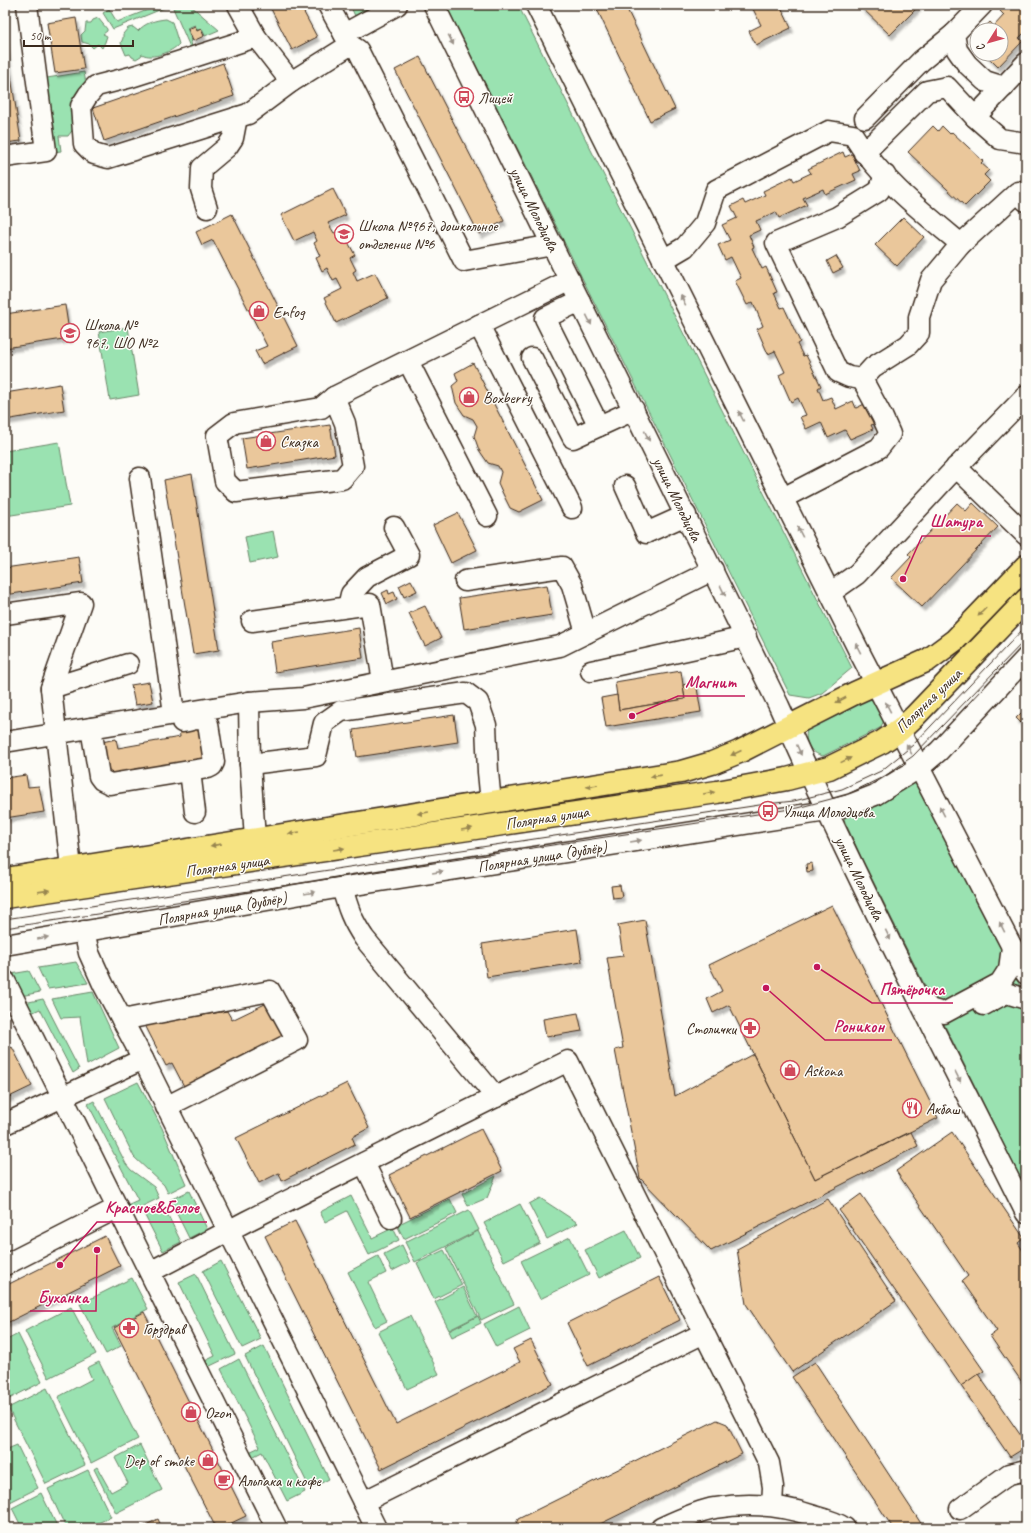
<svg xmlns="http://www.w3.org/2000/svg" width="1031" height="1533" font-family="Caveat,sans-serif">
	<style>
		.green { fill: #9ae2b1; stroke: #6a8668 }
		.building { fill: #eac79b; stroke: #3b2a1e; filter: url(#shadow) }
		.lines { fill: none; stroke-linecap: round; stroke-linejoin: round }
		.minor-casing { stroke: #3b2a1e; stroke-width: 23 }
		.major-casing { stroke: #3b2a1e; stroke-width: 25 }
		.minor { stroke: #fdfcf7; stroke-width: 20 }
		.major { stroke: #f6e381; stroke-width: 22 }
		.tram { stroke: #3b2a1e; stroke-width: 1 }
		.oneway { fill: #9c938a }
		.oneway2 { fill: #988650 }
		.labels { text-anchor: middle; stroke-width: 3; stroke-linejoin: round; paint-order: stroke }
		.poi-label { font-size: 16px; fill: #3b2a1e; stroke: #fdfcf7; text-anchor: start }
		.street-label { font-size: 16px; fill: #3b2a1e; stroke: #fdfcf7 }
		.leader { fill: none; stroke: #c2185b; stroke-width: 1.5 }
		.callout-dot { fill: #c2185b; stroke: #fdfcf7; stroke-width: 1.5 }
		.callout-label { font-size: 17px; text-anchor: middle; font-weight: bold; fill: #c2185b; stroke: #fdfcf7; stroke-width: 3; stroke-linejoin: round; paint-order: stroke }
	</style>
	<defs>
		<filter id="shadow"><feDropShadow dx="2.5" dy="4.5" stdDeviation="1" flood-color="#0004"/></filter>
	</defs>
	<rect width="100%" height="100%" fill="#fdfcf7"/>
	<filter id="ink" filterUnits="userSpaceOnUse"><feTurbulence type="fractalNoise" baseFrequency=".025" numOctaves="2"/><feDisplacementMap in="SourceGraphic" scale="8" xChannelSelector="R" yChannelSelector="G"/><feConvolveMatrix kernelMatrix="1 2 1 2 8 2 1 2 1" color-interpolation-filters="sRGB"/></filter>
	<g filter="url(#ink)">
		<g class="green">
			<path d="M155,5H169V6L113,29L103,13L109,9L117,22L155,7Z"/>
			<path d="M180,5H190L219,30L205,36L202,29L197,30L195,25L187,28L192,41L191,42L192,47H190L173,8Z"/>
			<path d="M350,5H375L355,16Z"/>
			<path d="M446,5H518L852,668L822,693L809,698L790,695Z"/>
			<path d="M98,18L107,29V31L103,34L107,36L105,42L102,48L98,44L93,48L89,44L82,42L81,35L85,31L86,23H91L93,20Z"/>
			<path d="M166,19L172,22L179,44C172,52 152,60 142,54L141,56L136,59L132,57L130,54L126,55L121,43L123,38V34L128,28L133,27L138,31C145,23 155,20 166,19Z"/>
			<path d="M84,72L86,84L74,128L68,136H59L61,151L53,152L47,78Z"/>
			<path d="M128,327L139,395L110,400L99,332Z"/>
			<path d="M59,442L70,506L5,516V451Z"/>
			<path d="M273,531L278,557L250,563L245,537Z"/>
			<path d="M869,698L877,704L884,721L880,728L823,756C810,753 804,742 807,730Z"/>
			<path d="M913,782L921,788L1026,998V1189L864,863L844,820L846,815Z"/>
			<path d="M76,962L88,983L48,989L38,968Z"/>
			<path d="M29,971L40,992L21,996L11,974Z"/>
			<path d="M93,992L119,1048L87,1065L80,1017L61,1018L52,999Z"/>
			<path d="M43,999L79,1069L73,1073L40,1009L29,1014L24,1003Z"/>
			<path d="M138,1082L162,1128L186,1184L168,1193L164,1185L134,1157L105,1098Z"/>
			<path d="M94,1101L126,1164L131,1170L154,1187L159,1198L131,1212L127,1205L138,1200L88,1104Z"/>
			<path d="M496,1176L487,1198L468,1206L462,1194Z"/>
			<path d="M189,1191L207,1229L189,1238L170,1200Z"/>
			<path d="M351,1196L372,1238L393,1228L399,1240L369,1255L347,1211L325,1222L320,1212Z"/>
			<path d="M540,1198L578,1223L547,1239L529,1204Z"/>
			<path d="M450,1199L457,1213L404,1239L397,1225Z"/>
			<path d="M162,1203L181,1242L163,1251L143,1212Z"/>
			<path d="M520,1204L540,1243L504,1261L484,1223Z"/>
			<path d="M469,1210L479,1230L415,1262L405,1242Z"/>
			<path d="M626,1230L640,1258L599,1278L585,1250Z"/>
			<path d="M478,1231L514,1304L481,1320L446,1248Z"/>
			<path d="M570,1237L589,1275L540,1299L521,1261Z"/>
			<path d="M402,1245L410,1262L392,1271L384,1254Z"/>
			<path d="M444,1250L462,1285L434,1299L417,1263Z"/>
			<path d="M378,1256L386,1273L368,1282L387,1321L375,1327L348,1272Z"/>
			<path d="M221,1261L261,1339L242,1348L203,1271Z"/>
			<path d="M196,1274L235,1354L208,1367L205,1361L215,1356L179,1282Z"/>
			<path d="M132,1278L148,1309L112,1328L121,1346L106,1354L80,1304Z"/>
			<path d="M463,1287L477,1316L449,1330L435,1302Z"/>
			<path d="M519,1306L530,1330L496,1347L484,1324Z"/>
			<path d="M71,1307L96,1354L49,1378L25,1331Z"/>
			<path d="M410,1316L439,1374L407,1389L378,1332Z"/>
			<path d="M478,1316L481,1323L452,1337L449,1331Z"/>
			<path d="M18,1334L42,1382L5,1401V1341Z"/>
			<path d="M264,1346L329,1479L310,1489L245,1356Z"/>
			<path d="M239,1359L305,1492L287,1501L262,1452L252,1457L249,1452L260,1447L221,1369Z"/>
			<path d="M99,1362L138,1439L91,1463L58,1397L92,1379L87,1368Z"/>
			<path d="M47,1388L85,1465L46,1484L8,1408Z"/>
			<path d="M17,1445L38,1488L10,1502L5,1493V1450Z"/>
			<path d="M140,1445L162,1490L116,1513L94,1469L97,1467L111,1492L128,1483L115,1458Z"/>
			<path d="M88,1470L111,1517L87,1528H66L48,1489Z"/>
			<path d="M41,1493L58,1528H22L12,1508Z"/>
		</g>
		<g class="building">
			<path d="M269,5H300L317,37L292,50Z"/>
			<path d="M595,5H625L675,109L650,121Z"/>
			<path d="M751,5H780L791,28L756,45L749,31L761,25Z"/>
			<path d="M859,5H920L890,35Z"/>
			<path d="M1006,5H1026V31L1019,38L1023,41L998,67L985,54H1001V30H982L990,22L994,26L1004,15L1000,11Z"/>
			<path d="M76,18L84,69L55,73L47,23Z"/>
			<path d="M195,26L197,31L201,29L204,36L193,41L188,29Z"/>
			<path d="M977,35V46L972,41Z"/>
			<path d="M5,38L21,141L5,143Z"/>
			<path d="M420,57L504,221L479,234L395,70Z"/>
			<path d="M223,63L234,96L104,141L93,108Z"/>
			<path d="M933,126L938,131L942,126L950,134L952,132L983,161L981,163L989,170L984,175L990,181L965,206L908,152Z"/>
			<path d="M843,152L845,157L852,154L860,171L853,174L856,180L825,194L823,189L803,198L807,205L779,218L776,212L756,221L760,230L749,235L754,247L752,248L762,269L766,267L777,292L774,293L781,308L784,307L800,342L797,344L803,356L806,355L821,386L818,388L823,400L831,397L836,409L853,401L856,408L871,401L880,421L871,425L873,429L850,439L845,430L828,438L821,422L806,429L800,417L806,415L798,398L791,402L779,375L785,372L775,351L768,354L757,329L763,326L753,302L747,305L735,281L741,278L731,257L725,260L718,245L730,240L722,225L737,218L731,206L743,200L745,204L765,195L763,191L792,177L794,181L811,173L808,169Z"/>
			<path d="M333,189L346,215L328,223L334,233L337,232L343,244L348,242L355,255L350,258L356,270L353,272L357,281L375,273L388,298L336,323L324,298L342,289L337,279L333,281L327,268L322,271L316,258L320,256L314,243L317,241L313,232L294,241L281,215Z"/>
			<path d="M232,214L298,346L262,364L255,351L267,346L213,240L202,245L196,232Z"/>
			<path d="M903,217L924,237L897,266L875,245Z"/>
			<path d="M836,256L843,268L833,273L827,261Z"/>
			<path d="M65,305L70,338L5,348V314Z"/>
			<path d="M473,363L543,500L519,512L510,508L504,496L498,483L501,472L498,466L488,463L479,450L474,436L477,426L473,419L464,415L456,403L452,386L458,381L455,373Z"/>
			<path d="M60,384L64,410L5,420V391V393Z"/>
			<path d="M330,425L335,455L247,469L242,438Z"/>
			<path d="M192,474L219,650L193,654L164,480Z"/>
			<path d="M957,503L966,511L973,503L998,527L922,607L891,578L911,557L908,554Z"/>
			<path d="M458,513L477,550L451,563L433,525Z"/>
			<path d="M79,557L83,583L5,595V568Z"/>
			<path d="M411,580L417,591L404,597L399,586Z"/>
			<path d="M547,585L552,615L464,629L459,598Z"/>
			<path d="M388,590L389,594L394,592L397,599L387,604L382,593Z"/>
			<path d="M425,606L441,638L425,646L409,613Z"/>
			<path d="M359,628L363,658L275,672L271,642Z"/>
			<path d="M681,671L685,699L619,710L615,682Z"/>
			<path d="M149,682L153,702L135,705L131,685Z"/>
			<path d="M696,682L701,712L606,727L601,698L617,695L619,710L685,699L683,685Z"/>
			<path d="M1026,708V728L1016,718Z"/>
			<path d="M454,715L458,742L357,757L353,730Z"/>
			<path d="M197,724L203,758L109,775L102,742L116,739L118,748L180,737L179,728Z"/>
			<path d="M26,775L28,787L39,786L44,812L5,818V778Z"/>
			<path d="M812,863L813,871L807,872L806,864Z"/>
			<path d="M620,885L622,897L613,898L611,886Z"/>
			<path d="M832,905L938,1118L815,1179L729,1005L713,1013L707,999L722,991L709,965Z"/>
			<path d="M645,920L675,1096L753,1054L815,1179L911,1132L918,1146L711,1251L640,1178L615,1050L623,1048L607,958L623,956L618,925Z"/>
			<path d="M577,929L582,962L487,977L482,944Z"/>
			<path d="M267,1003L286,1042L187,1092L172,1063L166,1066L145,1025L227,1011L232,1020Z"/>
			<path d="M578,1013L582,1031L546,1037L543,1019Z"/>
			<path d="M12,1047L32,1086L5,1099V1051Z"/>
			<path d="M347,1083L369,1128L352,1137L355,1144L282,1181L279,1173L259,1183L236,1138Z"/>
			<path d="M481,1129L502,1171L410,1217L389,1175Z"/>
			<path d="M952,1132L1024,1238L1018,1243L1026,1255V1388L990,1336L997,1331L962,1281L968,1276L896,1171Z"/>
			<path d="M861,1194L984,1371L961,1386L839,1210Z"/>
			<path d="M828,1199L896,1301L792,1372L746,1304L737,1249Z"/>
			<path d="M295,1221L396,1424L520,1362L513,1349L531,1340L553,1384L381,1469L265,1236Z"/>
			<path d="M105,1236L120,1266L5,1324V1286Z"/>
			<path d="M659,1277L680,1320L588,1366L567,1323Z"/>
			<path d="M144,1312L246,1516L221,1528H216L114,1328Z"/>
			<path d="M815,1362L924,1528H893L792,1377Z"/>
			<path d="M978,1374L1026,1443V1447L1010,1457L961,1386Z"/>
			<path d="M717,1420L727,1424L742,1454L592,1528H514L518,1519Z"/>
			<path d="M158,1519L162,1528H140Z"/>
		</g>
		<g class="lines">
			<g class="minor-casing">
				<g id="minor">
					<path d="M238,5L256,37L291,82"/>
					<path d="M434,5L779,706C855,878 942,1045 1026,1213"/>
					<path d="M536,5L861,655L1026,974"/>
					<path d="M982,5L954,34L957,50L967,64L985,81L1004,87"/>
					<path d="M344,34L397,5"/>
					<path d="M256,37L131,77L96,86L88,95L81,106L84,144L94,154L108,158L248,114L291,82L350,45L328,5"/>
					<path d="M350,45L358,50L464,261L553,245"/>
					<path d="M1026,63L975,117L1000,139L1026,143"/>
					<path d="M865,118L921,61L954,34"/>
					<path d="M864,153L927,91L947,87L975,117"/>
					<path d="M5,157L46,151L27,5"/>
					<path d="M207,208L201,189L202,168L227,147L233,138L237,117"/>
					<path d="M663,260L685,247L705,223L716,190L829,131L853,135C880,179 921,211 961,244"/>
					<path d="M580,301L545,318L599,426"/>
					<path d="M479,325L572,508"/>
					<path d="M532,358L573,438L634,410"/>
					<path d="M408,361L487,516"/>
					<path d="M862,379L849,377L838,372L776,243L837,217L879,191L885,175"/>
					<path d="M862,379L873,367L908,345L919,333V317L931,280L961,244L1018,192L1026,201"/>
					<path d="M334,397L345,423L353,466L342,479L236,492L225,481L217,436L234,423L321,408Z"/>
					<path d="M334,397L570,280"/>
					<path d="M956,467L1026,535"/>
					<path d="M140,478L174,713"/>
					<path d="M625,486L646,533L686,515"/>
					<path d="M783,498L879,448L890,434L882,416L862,379"/>
					<path d="M465,581L562,567L572,585L586,633"/>
					<path d="M830,593L857,574L948,476L1026,396"/>
					<path d="M348,607L351,594L367,577L409,555L394,527"/>
					<path d="M5,614L81,603L51,688L71,868"/>
					<path d="M252,621L370,604L383,681"/>
					<path d="M591,671L746,637"/>
					<path d="M51,688L128,664"/>
					<path d="M249,702L250,764L255,839"/>
					<path d="M91,728L99,776L102,780L110,784L208,768L212,766L214,762L208,724C203,715 191,721 182,722"/>
					<path d="M5,742L249,702L303,698L560,646L713,570"/>
					<path d="M250,764L316,756L324,723L341,711L466,693L478,702L486,725L488,772L491,803"/>
					<path d="M190,771L195,812"/>
					<path d="M342,887C348,909 352,920 364,938L496,1097"/>
					<path d="M84,931L89,953L103,984L143,1059"/>
					<path d="M5,945L342,887L827,811L852,804L875,795L919,768L939,751L1026,658"/>
					<path d="M5,981L276,1527L274,1528"/>
					<path d="M919,997L930,1009L944,1013L1000,983L1009,969L1012,947"/>
					<path d="M984,1005L1006,993L1026,999"/>
					<path d="M122,1020L270,991L297,1040L166,1107"/>
					<path d="M5,1124L143,1059L376,1528"/>
					<path d="M364,1163L391,1218"/>
					<path d="M5,1265L117,1208"/>
					<path d="M150,1272L247,1221L568,1061L769,1463L773,1487L772,1505"/>
					<path d="M363,1502L704,1333"/>
					<path d="M960,1509L1009,1474L1026,1470"/>
					<path d="M661,1528C674,1522 701,1510 715,1508C749,1502 782,1505 814,1516C825,1519 836,1522 845,1528"/>
				</g>
			</g>
			<g class="major-casing">
				<g id="major">
					<path d="M5,879L681,772L712,763L739,752L855,693L928,660L955,640L1026,566"/>
					<path d="M5,897L496,825L717,792L787,779L829,768L882,742L900,730L915,716L1026,600"/>
				</g>
			</g>
			<use href="#minor" class="minor"/>
			<use href="#major" class="major"/>
			<g class="tram">
				<path d="M5,919L766,804L794,801L842,789L881,771L913,745L1026,626"/>
				<path d="M5,928L797,808L846,795L885,776L913,756L1026,639"/>
			</g>
		</g>
		<defs><path id="oneway-solid" d="M-6-.8H1V-3.2L6.5 0L1 3.2V.8H-6Z"/></defs>
		<g class="oneway">
			<use href="#oneway-solid" transform="translate(451 40) rotate(63)"/>
			<use href="#oneway-solid" transform="translate(683 300) rotate(-117)"/>
			<use href="#oneway-solid" transform="translate(589 320) rotate(64)"/>
			<use href="#oneway-solid" transform="translate(741 416) rotate(-117)"/>
			<use href="#oneway-solid" transform="translate(647 436) rotate(64)"/>
			<use href="#oneway-solid" transform="translate(800 532) rotate(-117)"/>
			<use href="#oneway-solid" transform="translate(723 591) rotate(64)"/>
			<use href="#oneway-solid" transform="translate(858 648) rotate(-117)"/>
			<use href="#oneway-solid" transform="translate(888 707) rotate(-117)"/>
			<use href="#oneway-solid" transform="translate(909 749) rotate(-118)"/>
			<use href="#oneway-solid" transform="translate(799 750) rotate(66)"/>
			<use href="#oneway-solid" transform="translate(942 811) rotate(-117)"/>
			<use href="#oneway-solid" transform="translate(636 841) rotate(-9)"/>
			<use href="#oneway-solid" transform="translate(438 872) rotate(-9)"/>
			<use href="#oneway-solid" transform="translate(310 893) rotate(-10)"/>
			<use href="#oneway-solid" transform="translate(1002 927) rotate(-117)"/>
			<use href="#oneway-solid" transform="translate(888 935) rotate(64)"/>
			<use href="#oneway-solid" transform="translate(43 938) rotate(-10)"/>
			<use href="#oneway-solid" transform="translate(958 1077) rotate(63)"/>
		</g>
		<g class="oneway2">
			<use href="#oneway-solid" transform="translate(982 612) rotate(134)"/>
			<use href="#oneway-solid" transform="translate(841 700) rotate(153)"/>
			<use href="#oneway-solid" transform="translate(736 753) rotate(156)"/>
			<use href="#oneway-solid" transform="translate(846 760) rotate(-26)"/>
			<use href="#oneway-solid" transform="translate(656 776) rotate(171)"/>
			<use href="#oneway-solid" transform="translate(592 786) rotate(171)"/>
			<use href="#oneway-solid" transform="translate(709 793) rotate(-9)"/>
			<use href="#oneway-solid" transform="translate(423 813) rotate(171)"/>
			<use href="#oneway-solid" transform="translate(467 829) rotate(-9)"/>
			<use href="#oneway-solid" transform="translate(294 833) rotate(171)"/>
			<use href="#oneway-solid" transform="translate(216 845) rotate(171)"/>
			<use href="#oneway-solid" transform="translate(339 849) rotate(-9)"/>
			<use href="#oneway-solid" transform="translate(44 891) rotate(-8)"/>
		</g>
	</g>
	<defs>
		<g id="bus-ring" transform="scale(1)"><circle r="9.5" fill="#fdfcf7" stroke="#d1495b" stroke-width="1.5"/><path d="M-5-6H5V4H4V6H2V4H-2V6H-4V4H-5ZM-3.5-4V0h7V-4ZM-3.5 1.2v1.5H-2V1.2ZM2 1.2v1.5H3.5V1.2Z" fill="#d1495b"/></g>
		<g id="school-ring" transform="scale(1)"><circle r="9.5" fill="#fdfcf7" stroke="#d1495b" stroke-width="1.5"/><path d="M0-5L7-2L0 1L-7-2ZM-4 1L0 2.5L4 1V4Q0 6-4 4Z" fill="#d1495b"/></g>
		<g id="shop-ring" transform="scale(1)"><circle r="9.5" fill="#fdfcf7" stroke="#d1495b" stroke-width="1.5"/><path d="M-5-2.5h2.3a2.7 3.5 0 0 1 5.4 0H5L5.5 6h-11ZM-1.5-2.5h3a1.5 2.3 0 0 0-3 0Z" fill="#d1495b"/></g>
		<g id="pharmacy-ring" transform="scale(1)"><circle r="9.5" fill="#fdfcf7" stroke="#d1495b" stroke-width="1.5"/><path d="M-2-6h4v4h4v4h-4v4h-4v-4h-4v-4h4Z" fill="#d1495b"/></g>
		<g id="restaurant-ring" transform="scale(1)"><circle r="9.5" fill="#fdfcf7" stroke="#d1495b" stroke-width="1.5"/><path d="M-5-6h1v4h1v-4h1v4h1v-4h1v5L-1.5 .5V6h-2V.5L-5-1ZM5-6V6H3V1.5H1.5Q1.5-4 5-6Z" fill="#d1495b"/></g>
		<g id="cafe-ring" transform="scale(1)"><circle r="9.5" fill="#fdfcf7" stroke="#d1495b" stroke-width="1.5"/><path d="M-5.5-4.5H6V0H3Q3 3.5 0 3.5H-2.5Q-5.5 3.5-5.5 0ZM3-3.2v2h1.7v-2ZM-6 4.5H4V6H-6Z" fill="#d1495b"/></g>
	</defs>
	<g fill-rule="evenodd">
		<use href="#bus-ring" x="464" y="97"/>
		<use href="#school-ring" x="344" y="234"/>
		<use href="#shop-ring" x="259" y="311"/>
		<use href="#school-ring" x="70" y="333"/>
		<use href="#shop-ring" x="469" y="397"/>
		<use href="#shop-ring" x="266" y="441"/>
		<use href="#bus-ring" x="768" y="811"/>
		<use href="#pharmacy-ring" x="750" y="1028"/>
		<use href="#shop-ring" x="790" y="1070"/>
		<use href="#restaurant-ring" x="912" y="1108"/>
		<use href="#pharmacy-ring" x="129" y="1328"/>
		<use href="#shop-ring" x="191" y="1412"/>
		<use href="#shop-ring" x="208" y="1460"/>
		<use href="#cafe-ring" x="224" y="1480"/>
	</g>
	<g class="labels">
		<g class="poi-label">
			<text x="478" y="103">Лицей</text>
			<text x="358" y="231">Школа №967, дошкольное<tspan x="358" dy="18">отделение №6</tspan></text>
			<text x="273" y="317">Enfog</text>
			<text x="84" y="330">Школа №<tspan x="84" dy="18">967, ШО №2</tspan></text>
			<text x="483" y="403">Boxberry</text>
			<text x="280" y="447">Сказка</text>
			<text x="782" y="817">Улица Молодцова</text>
			<text x="736" y="1034" text-anchor="end">Столички</text>
			<text x="804" y="1076">Askona</text>
			<text x="926" y="1114">Акбаш</text>
			<text x="143" y="1334">Горздрав</text>
			<text x="205" y="1418">Ozon</text>
			<text x="194" y="1466" text-anchor="end">Dep of smoke</text>
			<text x="238" y="1486">Альпака и кофе</text>
		</g>
		<g class="street-label">
			<text transform="translate(535 209) rotate(64)" y="6">улица Молодцова</text>
			<text transform="translate(678 499) rotate(64)" y="6">улица Молодцова</text>
			<text transform="translate(928 700) rotate(-44)" y="6">Полярная улица</text>
			<text transform="translate(547 817) rotate(-9)" y="6">Полярная улица</text>
			<text transform="translate(542 856) rotate(-9)" y="6">Полярная улица (дублёр)</text>
			<text transform="translate(227 865) rotate(-8)" y="6">Полярная улица</text>
			<text transform="translate(860 878) rotate(64)" y="6">улица Молодцова</text>
			<text transform="translate(222 908) rotate(-10)" y="6">Полярная улица (дублёр)</text>
		</g>
	</g>
	<path class="leader" d="M903 579L922 536H991M632 716L678 696H745M817 967L872 1003H953M766 988L825 1040H892M60 1265L97 1222H207M97 1250L96 1311H30"/>
	<g class="callout-dot">
		<circle cx="903" cy="579" r="4"/>
		<circle cx="632" cy="716" r="4"/>
		<circle cx="817" cy="967" r="4"/>
		<circle cx="766" cy="988" r="4"/>
		<circle cx="60" cy="1265" r="4"/>
		<circle cx="97" cy="1250" r="4"/>
	</g>
	<g class="callout-label">
		<text x="956" y="527">Шатура</text>
		<text x="711" y="688">Магнит</text>
		<text x="912" y="995">Пятёрочка</text>
		<text x="859" y="1032">Роникон</text>
		<text x="152" y="1213">Красное&amp;Белое</text>
		<text x="63" y="1303">Буханка</text>
	</g>
	<rect width="1031" height="1533" fill="none" stroke="#fdfcf7" stroke-width="20"/>
	<rect x="10" y="10" width="1011" height="1513" fill="none" stroke="#3b2a1e" stroke-width="1.5" filter="url(#ink)"/>
	<g transform="translate(989 42) rotate(233)"><circle r="19" fill="#fdfcf7" stroke="#afa8a0"/>
	<path d="M0-3L7 15L0 10L-7 15Z" fill="#d1495b"/>
	<text y="-6" font-size="11" font-weight="bold" text-anchor="middle" fill="#3b2a1e">С</text>
	</g>
	<path d="M24 40v6h109v-6" fill="none" stroke="#3b2a1e" stroke-width="2"/>
	<text x="30" y="40" font-size="12" fill="#3b2a1e" stroke="#fdfcf7" stroke-width="3" paint-order="stroke">50 m</text>
</svg>
